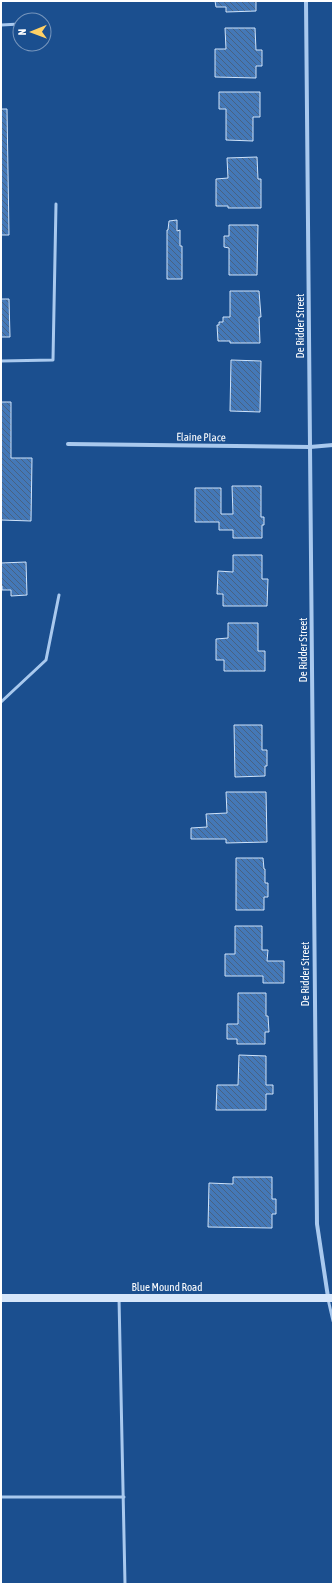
<svg xmlns="http://www.w3.org/2000/svg" width="334" height="1585" font-family="'Asap Condensed',sans-serif">
	<style>
		.building { fill: url(#building-back-hatch); stroke: #cfe3fa }
		.lines { fill: none; stroke-linecap: round; stroke-linejoin: round }
		.lane { stroke: #a9c9ee; stroke-width: 3 }
		.street { stroke: #a9c9ee; stroke-width: 4 }
		.secondary { stroke: #d6e6fa; stroke-width: 8 }
		.labels { text-anchor: middle; stroke-width: 3; stroke-linejoin: round; paint-order: stroke }
		.street-label { font-size: 11px; fill: #fff; stroke: #1b4f8f }
	</style>
	<defs>
		<pattern id="building-back-hatch" width="6" height="6" patternUnits="userSpaceOnUse"><rect width="6" height="6" fill="#4478b7"/><path d="M-1 5l2 2M0 0l6 6M5-1l2 2" fill="none" stroke="#486282"/></pattern>
	</defs>
	<rect width="100%" height="100%" fill="#1b4f8f"/>
	<g class="building">
		<path d="M215,1H256V11L226,12V7H216Z"/>
		<path d="M225,28H255L256,50H262V66H256V78L215,77V49H226Z"/>
		<path d="M219,92H260V117H253V141L226,140V109H219Z"/>
		<path d="M1,109H7L9,235H1Z"/>
		<path d="M257,157L258,179H261V208H228V206H216V179L228,178L227,158Z"/>
		<path d="M177,220V231L180,230V246H182V279H167V230H168L169,221Z"/>
		<path d="M229,225H258L257,275H229V248L224,247V236H229Z"/>
		<path d="M230,291H259L261,317H259L260,343H230V341H218L217,325H219V322H223V317H230Z"/>
		<path d="M1,299H9L10,337H1Z"/>
		<path d="M231,360L261,361L260,412L230,411Z"/>
		<path d="M1,402H11V458H32L31,521L1,520Z"/>
		<path d="M232,486H261V517H264V525H262V538H233V530H219V522H195V488H221V514H233Z"/>
		<path d="M233,555H262V579H268L267,606H223V594H217L218,571L233,572Z"/>
		<path d="M26,562L27,595L11,596V590H2V586H1V563Z"/>
		<path d="M228,623H258V651H265V671H224V660H216V639L228,638Z"/>
		<path d="M234,725H262V750H267V766H265V776L235,777Z"/>
		<path d="M226,792H266L267,842L226,843V839H191V828L207,827L206,814L227,813Z"/>
		<path d="M236,858H263L264,869H265V883H268V897H264V910H236Z"/>
		<path d="M235,926H262V950H268L267,961H284V983H263V976H225V954H235Z"/>
		<path d="M238,993H266V1016H268L269,1032H265V1044H237V1039H227V1024H238Z"/>
		<path d="M239,1055L266,1056V1085H273V1094H266V1110H216L217,1085H238Z"/>
		<path d="M233,1177H272V1199H276V1214H272V1228L208,1227L209,1183L233,1184Z"/>
	</g>
	<g class="lines">
		<g class="lane">
			<path d="M44,22H45"/>
			<path d="M1,25L20,24"/>
			<path d="M1,361L53,360L56,204"/>
			<path d="M1,702L46,660L59,595"/>
			<path d="M119,1298L125,1584"/>
			<path d="M328,1299L333,1321"/>
			<path d="M1,1497H124"/>
		</g>
		<g class="street">
			<path d="M306,1L317,1224L328,1297"/>
			<path d="M68,444L310,447L333,445"/>
		</g>
		<path class="secondary" d="M1,1298H333"/>
	</g>
	<g class="labels">
		<g class="street-label">
			<text transform="translate(300 326) rotate(-90)" y="4">De Ridder Street</text>
			<text transform="translate(201 437) rotate(1)" y="4">Elaine Place</text>
			<text transform="translate(303 650) rotate(-90)" y="4">De Ridder Street</text>
			<text transform="translate(305 974) rotate(-90)" y="4">De Ridder Street</text>
			<text x="167" y="1291">Blue Mound Road</text>
		</g>
	</g>
	<rect width="334" height="1585" fill="none" stroke="#ffffff" stroke-width="4"/>
	<g transform="translate(32 32) rotate(269)"><circle r="19" fill="#1b4f8f" stroke="#7695bc"/>
	<path d="M0-3L7 15L0 10L-7 15Z" fill="#ffd166"/>
	<text y="-6" font-size="11" font-weight="bold" text-anchor="middle" fill="#ffffff">N</text>
	</g>
</svg>
